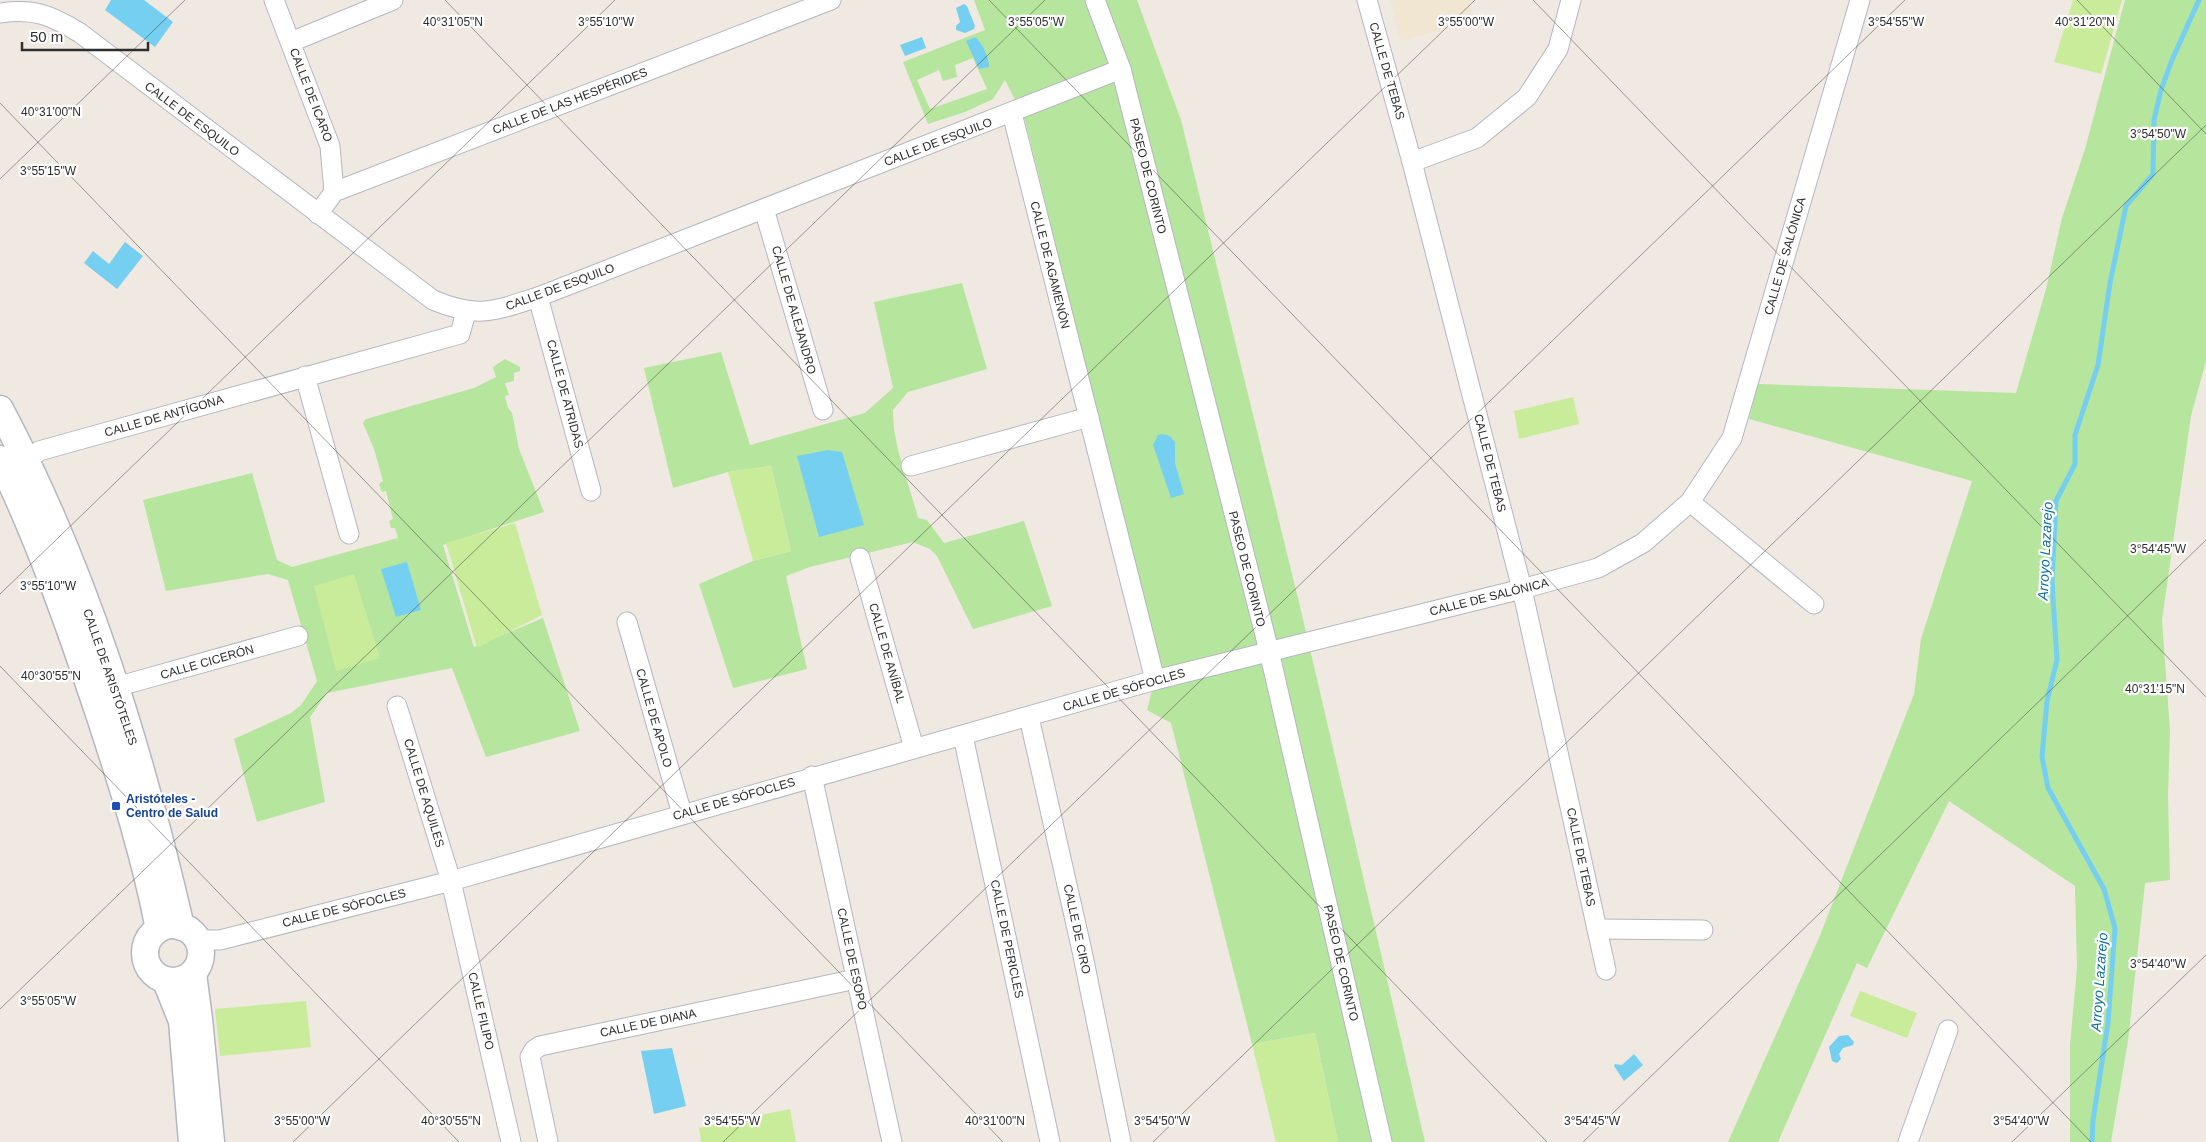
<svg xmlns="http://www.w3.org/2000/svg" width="2206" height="1142" font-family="Arial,sans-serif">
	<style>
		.education { fill: #f0e6d1 }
		.green { fill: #b6e59e; fill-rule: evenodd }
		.pitch { fill: #c9ec9a }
		.water { fill: #75cff0 }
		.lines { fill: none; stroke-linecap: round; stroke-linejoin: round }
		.stream { stroke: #75cff0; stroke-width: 5 }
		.street-casing { stroke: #b4b7c1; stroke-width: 21 }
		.secondary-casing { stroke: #b4b7c1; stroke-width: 29 }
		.street { stroke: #fff; stroke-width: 19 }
		.secondary { stroke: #fff; stroke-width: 26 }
		.ticks { fill: none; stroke: #2e2e2e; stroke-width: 1; stroke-opacity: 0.45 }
		.transit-dot { fill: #1a4fb4; stroke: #fff; stroke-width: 2 }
		.labels { text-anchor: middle; stroke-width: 4.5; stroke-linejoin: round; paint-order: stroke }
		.street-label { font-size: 12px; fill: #2e2e2e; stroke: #fff }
		.transit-label { font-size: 12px; font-weight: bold; fill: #164399; stroke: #fff; text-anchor: start }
		.water-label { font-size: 14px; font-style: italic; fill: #0d6fa3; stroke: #fff }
		.ticks-label { font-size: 12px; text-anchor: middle; fill: #2e2e2e; stroke: #fff; stroke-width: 4.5; stroke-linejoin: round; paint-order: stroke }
	</style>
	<rect width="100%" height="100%" fill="#efe9e1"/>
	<path class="education" d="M1390,0H1470L1471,22L1400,41Z"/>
	<g class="green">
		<path d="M974,0H1137L1181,120L1302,615L1425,1142H1338L1315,1033L1252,1044L1171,723L1147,710L1159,663L1025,120L1005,80L993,99L965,112L928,124L903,62L985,30ZM973,58L987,89L930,109L917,80L939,70L943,81L957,77L955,65Z"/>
		<path d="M2125,0H2206V361L2191,416L2162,620L2170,731L2168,796L2170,880L2145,883L2128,1041L2111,1142H2070V1045L2077,968L2075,886L1949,801L1867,968L1857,963L1778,1142H1728L1819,938L1914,694L1921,639L1972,481L1749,419L1758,384L2016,393L2046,289L2062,218L2085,149Z"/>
		<path d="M962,283L987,369L908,392L893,410C893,448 909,482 918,518L927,520L944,543L1024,521L1052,606L973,629L937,556L930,549L913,542L810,567L786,576L807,669L733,688L699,584L753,561L791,551L771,466L728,472L673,488L644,368L721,352L750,445L865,413L893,388L874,302Z"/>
		<path d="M505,359L520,367V371L514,373V381L505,383L509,395L505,396L508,408L512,413L519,449L544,512L443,545L474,647L543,618L580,731L486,757L452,668L327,693L310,717L325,802L257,822L234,739L291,713L301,705L317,681L288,580L268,574L166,591L143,500L252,473L277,560L292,567L398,538L395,528H391L389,521L393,519L386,491L382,492L379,484L383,481L374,449L363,423L366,419L474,388L496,377L493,367Z"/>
	</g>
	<g class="pitch">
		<path d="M2073,0H2122L2101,74L2054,62Z"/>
		<path d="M1573,397L1579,424L1519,439L1514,411Z"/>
		<path d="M771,466L791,551L753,561L728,472Z"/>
		<path d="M515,523L542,615L477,648L446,543Z"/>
		<path d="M354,574L380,658L336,671L314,586Z"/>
		<path d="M1860,991L1917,1013L1907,1038L1850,1016Z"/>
		<path d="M306,1001L311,1047L220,1056L215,1009Z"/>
		<path d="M1315,1033L1338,1142H1276L1252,1044Z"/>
		<path d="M790,1109L796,1142H701L699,1128Z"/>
	</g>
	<g class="water">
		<path d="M111,0H144L173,22L155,47L105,10Z"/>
		<path d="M964,4L967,6L975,26L974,29L965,33L956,30V26L960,22L956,8Z"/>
		<path d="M922,37L926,48L905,56L900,45Z"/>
		<path d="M975,37C982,42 989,57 989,67L979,69L966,41Z"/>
		<path d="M125,242L143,256L117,289L84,263L93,251L109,264Z"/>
		<path d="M1162,434L1170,436L1175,442V463L1184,494L1171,498L1153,445L1158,435Z"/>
		<path d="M828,450L842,452L864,525L819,537L797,456Z"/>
		<path d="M407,562L421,610L396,617L381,569Z"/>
		<path d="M1848,1035L1854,1042L1853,1045L1843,1048L1839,1054L1841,1059L1837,1063L1832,1061L1829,1047L1839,1036Z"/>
		<path d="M672,1048L686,1106L654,1114L641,1051Z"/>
		<path d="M1634,1054L1643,1065L1624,1081L1614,1066L1615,1064L1622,1065Z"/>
	</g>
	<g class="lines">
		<path class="stream" d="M2092,1142L2093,1120L2108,1023L2115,928L2104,889L2048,788L2042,757L2047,701L2057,660L2052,582L2056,501L2075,464V435L2098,365L2110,283L2126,206L2153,174L2154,120L2161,90L2172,60L2199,0"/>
		<g class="street-casing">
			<g id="street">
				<path d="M274,0L330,146L334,192"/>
				<path d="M1095,0L1121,69L1269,651L1382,1142"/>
				<path d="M1367,0L1412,162L1522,589L1606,970"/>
				<path d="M0,13C34,8 51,15 80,33L433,300C478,319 494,311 538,297L1121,69"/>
				<path d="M291,42L393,0"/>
				<path d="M1012,113L1155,680"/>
				<path d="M1412,162L1477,138L1527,97L1558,49L1571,0"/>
				<path d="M764,209L823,410"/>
				<path d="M318,214L334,192L831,0"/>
				<path d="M538,297L591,491"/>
				<path d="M305,376L349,534"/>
				<path d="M27,461L39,451L460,334L466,312"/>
				<path d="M911,466L1089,417"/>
				<path d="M1690,502L1814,604"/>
				<path d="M860,558L914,748"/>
				<path d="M627,622L682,814"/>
				<path d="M116,687L298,636"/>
				<path d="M397,706L451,881L511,1142"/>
				<path d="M1029,717L1082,951L1121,1142"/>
				<path d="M963,736L1050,1142"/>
				<path d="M812,776L892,1142"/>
				<path d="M1597,929L1703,930"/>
				<path d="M198,940H220L451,881L1155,680L1522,589L1598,568L1643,543L1690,502L1732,438L1860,0"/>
				<path d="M548,1142L530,1057L534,1050L540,1046L856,979"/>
				<path d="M1908,1142L1948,1030"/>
			</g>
		</g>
		<g class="secondary-casing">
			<g id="secondary">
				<path d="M0,409C86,571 140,749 181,927"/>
				<path d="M0,459C40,542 71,630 100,717C123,787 145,857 159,929"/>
				<circle cx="173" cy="953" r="28"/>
				<path d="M193,974L199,1019L211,1142"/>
				<path d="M166,981L182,1021L192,1142"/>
			</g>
		</g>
		<use href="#street" class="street"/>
		<use href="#secondary" class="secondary"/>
	</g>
	<path class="ticks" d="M445,0L1547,1142M989,0L2091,1142M1533,0L2206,697M2077,0L2206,134M0,103L1003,1142M0,179L185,0M0,594L615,0M0,666L459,1142M0,1009L1045,0M293,1142L1475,0M723,1142L1905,0M1153,1142L2206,125M1583,1142L2206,540M2012,1142L2206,955"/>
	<rect class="transit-dot" x="111" y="801" width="10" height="10" rx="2.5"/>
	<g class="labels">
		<g class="street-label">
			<text transform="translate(1387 71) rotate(74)" y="4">CALLE DE TEBAS</text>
			<text transform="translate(311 95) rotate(69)" y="4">CALLE DE ICARO</text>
			<text transform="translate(570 101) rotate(-21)" y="4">CALLE DE LAS HESPÉRIDES</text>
			<text transform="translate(192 119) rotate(37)" y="4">CALLE DE ESQUILO</text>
			<text transform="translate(938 142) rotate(-21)" y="4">CALLE DE ESQUILO</text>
			<text transform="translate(1148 176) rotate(76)" y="4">PASEO DE CORINTO</text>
			<text transform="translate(1785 256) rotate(-74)" y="4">CALLE DE SALÓNICA</text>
			<text transform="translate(1050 265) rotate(76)" y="4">CALLE DE AGAMENÓN</text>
			<text transform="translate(560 287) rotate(-20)" y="4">CALLE DE ESQUILO</text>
			<text transform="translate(794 310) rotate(74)" y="4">CALLE DE ALEJANDRO</text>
			<text transform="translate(565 394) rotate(75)" y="4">CALLE DE ATRIDAS</text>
			<text transform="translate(164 416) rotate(-16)" y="4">CALLE DE ANTÍGONA</text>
			<text transform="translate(1490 463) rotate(76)" y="4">CALLE DE TEBAS</text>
			<text transform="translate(1247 569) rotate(76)" y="4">PASEO DE CORINTO</text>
			<text transform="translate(1489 597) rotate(-14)" y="4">CALLE DE SALÓNICA</text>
			<text transform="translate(887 653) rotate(74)" y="4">CALLE DE ANÍBAL</text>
			<text transform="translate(207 662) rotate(-16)" y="4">CALLE CICERÓN</text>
			<text transform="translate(110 677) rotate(71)" y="4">CALLE DE ARISTÓTELES</text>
			<text transform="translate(1124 690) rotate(-16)" y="4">CALLE DE SÓFOCLES</text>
			<text transform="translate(654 718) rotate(74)" y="4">CALLE DE APOLO</text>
			<text transform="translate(424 793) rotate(73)" y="4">CALLE DE AQUILES</text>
			<text transform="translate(734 799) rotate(-16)" y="4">CALLE DE SÓFOCLES</text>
			<text transform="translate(1581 857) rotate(78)" y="4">CALLE DE TEBAS</text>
			<text transform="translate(344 908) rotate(-14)" y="4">CALLE DE SÓFOCLES</text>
			<text transform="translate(1077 929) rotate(78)" y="4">CALLE DE CIRO</text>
			<text transform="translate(1007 939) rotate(78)" y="4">CALLE DE PERICLES</text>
			<text transform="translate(852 959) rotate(78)" y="4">CALLE DE ESOPO</text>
			<text transform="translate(1341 963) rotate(77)" y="4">PASEO DE CORINTO</text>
			<text transform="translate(481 1011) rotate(77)" y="4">CALLE FILIPO</text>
			<text transform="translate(648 1023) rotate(-12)" y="4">CALLE DE DIANA</text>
		</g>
		<g class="transit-label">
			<text x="126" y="803">Aristóteles -<tspan x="126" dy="14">Centro de Salud</tspan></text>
		</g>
		<g class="water-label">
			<text transform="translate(2045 551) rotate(-87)" y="5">Arroyo Lazarejo</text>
			<text transform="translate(2099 982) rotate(-86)" y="5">Arroyo Lazarejo</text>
		</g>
	</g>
	<g class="ticks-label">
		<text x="606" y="26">3°55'10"W</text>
		<text x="1036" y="26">3°55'05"W</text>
		<text x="1466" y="26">3°55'00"W</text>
		<text x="1896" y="26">3°54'55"W</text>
		<text x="453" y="26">40°31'05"N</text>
		<text x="2085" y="26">40°31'20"N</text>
		<text x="51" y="116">40°31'00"N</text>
		<text x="2158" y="138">3°54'50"W</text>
		<text x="48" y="175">3°55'15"W</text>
		<text x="2158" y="553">3°54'45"W</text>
		<text x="48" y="590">3°55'10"W</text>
		<text x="51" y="680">40°30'55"N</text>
		<text x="2155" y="693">40°31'15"N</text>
		<text x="2158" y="968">3°54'40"W</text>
		<text x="48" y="1005">3°55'05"W</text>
		<text x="451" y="1125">40°30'55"N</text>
		<text x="995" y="1125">40°31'00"N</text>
		<text x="302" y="1125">3°55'00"W</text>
		<text x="732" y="1125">3°54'55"W</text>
		<text x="1162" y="1125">3°54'50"W</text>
		<text x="1592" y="1125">3°54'45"W</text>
		<text x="2021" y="1125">3°54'40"W</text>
	</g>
	<path d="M22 42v8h126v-8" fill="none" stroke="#2e2e2e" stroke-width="2.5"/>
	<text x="30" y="42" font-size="15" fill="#2e2e2e" stroke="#ffffff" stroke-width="4" paint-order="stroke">50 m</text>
</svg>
